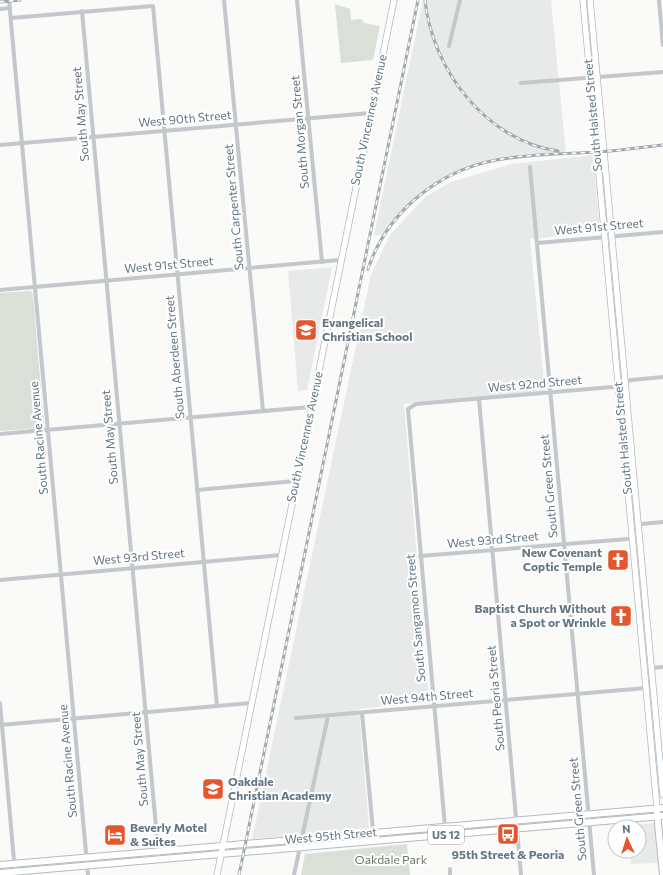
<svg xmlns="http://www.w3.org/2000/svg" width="663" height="875" font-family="Commissioner,sans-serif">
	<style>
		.built { fill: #e8e9e9 }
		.green { fill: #dadfd7 }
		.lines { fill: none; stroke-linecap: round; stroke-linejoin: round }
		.secondary-casing { stroke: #b3babf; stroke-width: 7 }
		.primary-casing { stroke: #b5babe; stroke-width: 8 }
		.minor { stroke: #c3c8cc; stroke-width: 4 }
		.secondary { stroke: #fff; stroke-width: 5.5 }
		.primary { stroke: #fff; stroke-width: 6 }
		.rail-casing { stroke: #a2aab0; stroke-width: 3 }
		.rail { stroke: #fff; stroke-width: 1.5; stroke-dasharray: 4.5; stroke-linecap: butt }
		.labels { text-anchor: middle; stroke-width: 4; stroke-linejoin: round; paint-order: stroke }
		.shield { fill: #fff; stroke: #939fa8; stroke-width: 1 }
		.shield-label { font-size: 11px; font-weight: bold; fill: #657683 }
		.street-label { font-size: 12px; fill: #657683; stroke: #fff }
		.poi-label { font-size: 12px; font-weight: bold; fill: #657683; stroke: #fff; text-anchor: start }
		.park-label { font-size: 12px; fill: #687a64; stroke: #fff }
	</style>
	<rect width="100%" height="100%" fill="#fafaf8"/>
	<g class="built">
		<path d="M423,0H551L566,154L494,161L450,175L417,197L383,236L374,235Z"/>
		<path d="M593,155L600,232L530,239L545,391L404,404L429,702L359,709L369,828L252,839L371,275L390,235L425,197L451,182L512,164Z"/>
		<path d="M332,267L307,390L298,391L288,271Z"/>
		<path d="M655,823L658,863L631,864L630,851H639V827H628V825Z"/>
	</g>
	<g class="green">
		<path d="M335,4L350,9L351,20L362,19L364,23L380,26L373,60L341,63Z"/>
		<path d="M29,291H31L33,295L44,425L41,428L0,431V293Z"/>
		<path d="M499,825V827L392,836L393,834Z"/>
		<path d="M407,844L410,875H301L305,854Z"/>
	</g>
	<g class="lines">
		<g class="secondary-casing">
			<g id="secondary">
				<path d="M583,0L657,808"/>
				<path d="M590,0L663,795"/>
				<path d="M217,875L394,0"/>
			</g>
		</g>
		<g class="primary-casing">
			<g id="primary">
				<path d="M657,813L663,875"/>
				<path d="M0,865L663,808"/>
				<path d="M0,873L663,816"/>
			</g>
		</g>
		<g class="minor">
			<path d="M9,0L88,875"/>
			<path d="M224,0L263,411"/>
			<path d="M297,0L322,262"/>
			<path d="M659,0L663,45"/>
			<path d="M0,9L10,8"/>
			<path d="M82,11L159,860"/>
			<path d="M11,18L153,6L217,706"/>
			<path d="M449,46L460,0"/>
			<path d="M521,83L663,72"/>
			<path d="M0,145L371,113"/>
			<path d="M530,167L594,875"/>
			<path d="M538,243L663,232"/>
			<path d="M0,290L340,260"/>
			<path d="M479,399L521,875"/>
			<path d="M0,434L310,407"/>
			<path d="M197,490L295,481"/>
			<path d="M631,525L663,522"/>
			<path d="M420,556L640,538"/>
			<path d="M0,580L281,555"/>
			<path d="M644,665L651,668L663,667"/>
			<path d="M0,703L15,872"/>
			<path d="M362,713L374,841"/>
			<path d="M296,718L646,688L653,682"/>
			<path d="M0,725L251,703"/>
			<path d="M445,827L408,409L416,404L612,387L631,380L663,377"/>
			<path d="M450,869V875"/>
			<path d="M294,875L328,716"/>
		</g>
		<use href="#secondary" class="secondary"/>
		<use href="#primary" class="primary"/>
		<g class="rail-casing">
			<g id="rail">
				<path d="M425,0C432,69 486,141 558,151"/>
				<path d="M0,2L20,0"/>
				<path d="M368,269C387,212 438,171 496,160C529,154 563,154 596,152C619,151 641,147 663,145"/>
				<path d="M239,875L418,0"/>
			</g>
		</g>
		<use href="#rail" class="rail"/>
	</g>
	<defs>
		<g id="school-square" transform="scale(1.15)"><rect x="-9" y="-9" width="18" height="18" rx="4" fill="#e4572e" stroke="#fff"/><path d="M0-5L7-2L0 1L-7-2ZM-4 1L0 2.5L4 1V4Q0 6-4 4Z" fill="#fff"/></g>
		<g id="church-square" transform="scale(1.15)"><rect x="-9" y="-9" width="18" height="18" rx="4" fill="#e4572e" stroke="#fff"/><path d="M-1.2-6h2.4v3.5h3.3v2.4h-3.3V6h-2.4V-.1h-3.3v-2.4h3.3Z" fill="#fff"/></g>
		<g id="bus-square" transform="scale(1.15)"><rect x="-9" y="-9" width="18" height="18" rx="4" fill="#e4572e" stroke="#fff"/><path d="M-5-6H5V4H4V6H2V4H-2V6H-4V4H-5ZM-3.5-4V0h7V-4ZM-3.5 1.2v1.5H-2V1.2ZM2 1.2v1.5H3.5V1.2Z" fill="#fff"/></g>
		<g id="hotel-square" transform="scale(1.15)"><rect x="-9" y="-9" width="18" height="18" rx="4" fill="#e4572e" stroke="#fff"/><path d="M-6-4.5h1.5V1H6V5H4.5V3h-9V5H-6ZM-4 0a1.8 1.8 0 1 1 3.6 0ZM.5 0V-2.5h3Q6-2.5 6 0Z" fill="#fff"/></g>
	</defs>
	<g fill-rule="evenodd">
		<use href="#school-square" x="306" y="330"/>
		<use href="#church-square" x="618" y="560"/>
		<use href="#church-square" x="621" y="616"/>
		<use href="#school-square" x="213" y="789"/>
		<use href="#bus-square" x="508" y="834"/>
		<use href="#hotel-square" x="115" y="835"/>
	</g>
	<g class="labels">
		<rect class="shield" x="428" y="826" width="36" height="18" rx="3"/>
		<g class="shield-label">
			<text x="446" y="839">US 12</text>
		</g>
		<g class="street-label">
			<text transform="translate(81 114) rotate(-95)" y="4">South May Street</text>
			<text transform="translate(593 115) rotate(-95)" y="4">South Halsted Street</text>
			<text transform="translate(185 119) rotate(-5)" y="4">West 90th Street</text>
			<text transform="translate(369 120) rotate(-78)" y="4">South Vincennes Avenue</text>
			<text transform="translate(300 132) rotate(-95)" y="4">South Morgan Street</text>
			<text transform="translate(234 207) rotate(-95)" y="4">South Carpenter Street</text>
			<text transform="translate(599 227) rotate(-5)" y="4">West 91st Street</text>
			<text transform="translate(169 265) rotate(-5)" y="4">West 91st Street</text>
			<text transform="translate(175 357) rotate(-95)" y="4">South Aberdeen Street</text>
			<text transform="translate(535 384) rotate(-5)" y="4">West 92nd Street</text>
			<text transform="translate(110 437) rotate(-95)" y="4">South May Street</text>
			<text transform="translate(305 437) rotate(-78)" y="4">South Vincennes Avenue</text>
			<text transform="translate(39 438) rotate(-95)" y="4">South Racine Avenue</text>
			<text transform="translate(623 438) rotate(-95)" y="4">South Halsted Street</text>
			<text transform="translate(549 486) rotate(-95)" y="4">South Green Street</text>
			<text transform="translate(493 540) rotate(-5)" y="4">West 93rd Street</text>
			<text transform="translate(139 557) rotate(-5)" y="4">West 93rd Street</text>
			<text transform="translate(416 618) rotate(-95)" y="4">South Sangamon Street</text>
			<text transform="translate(427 697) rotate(-5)" y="4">West 94th Street</text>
			<text transform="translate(496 698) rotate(-95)" y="4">South Peoria Street</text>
			<text transform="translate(140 759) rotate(-95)" y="4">South May Street</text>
			<text transform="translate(68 761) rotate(-95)" y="4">South Racine Avenue</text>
			<text transform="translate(578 809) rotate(-95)" y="4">South Green Street</text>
			<text transform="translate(331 836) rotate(-5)" y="4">West 95th Street</text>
		</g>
		<g class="poi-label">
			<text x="322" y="327">Evangelical<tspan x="322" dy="14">Christian School</tspan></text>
			<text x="602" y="557" text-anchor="end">New Covenant<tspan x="602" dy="14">Coptic Temple</tspan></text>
			<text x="606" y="613" text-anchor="end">Baptist Church Without<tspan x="606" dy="14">a Spot or Wrinkle</tspan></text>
			<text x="228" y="786">Oakdale<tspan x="228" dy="14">Christian Academy</tspan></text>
			<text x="130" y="832">Beverly Motel<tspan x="130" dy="14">&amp; Suites</tspan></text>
			<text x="508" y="859" text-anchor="middle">95th Street &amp; Peoria</text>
		</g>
		<g class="park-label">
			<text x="391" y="864">Oakdale Park</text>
		</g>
	</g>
	<g transform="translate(627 839) rotate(356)"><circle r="19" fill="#ffffff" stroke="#c1c8cd"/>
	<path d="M0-3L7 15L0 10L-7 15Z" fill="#e4572e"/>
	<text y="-6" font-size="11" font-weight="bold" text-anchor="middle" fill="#657683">N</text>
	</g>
</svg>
